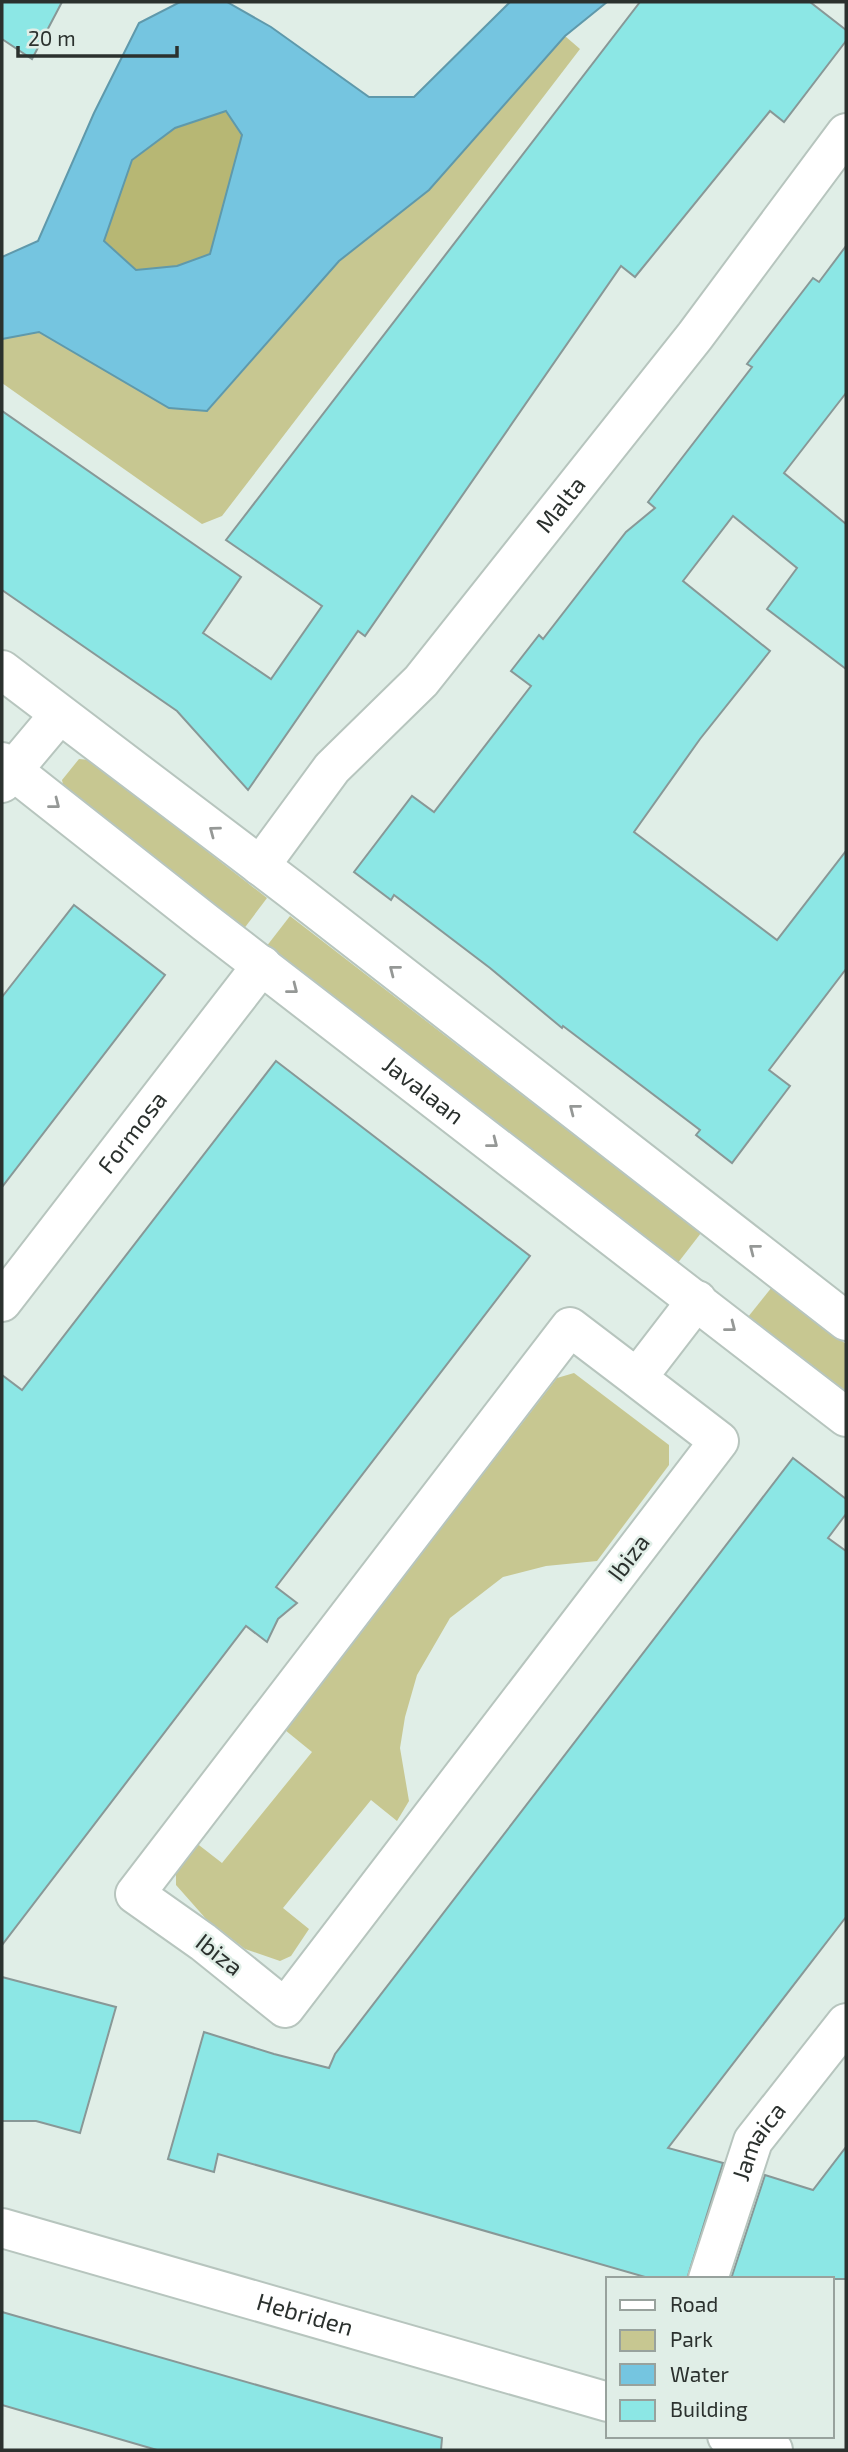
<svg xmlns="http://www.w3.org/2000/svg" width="848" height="2452" font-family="'Exo 2',sans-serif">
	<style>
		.green { fill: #c7c791 }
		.forest { fill: #b7b774 }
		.water { fill: #75c5e0; stroke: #5f99ab; stroke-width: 2; fill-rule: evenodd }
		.building { fill: #8ce7e5; stroke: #889897; stroke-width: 2 }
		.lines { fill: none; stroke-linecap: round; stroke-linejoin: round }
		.street-casing { stroke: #b7c5be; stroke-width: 42 }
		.street { stroke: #fff; stroke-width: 38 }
		.oneway { stroke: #959896 }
		.labels { text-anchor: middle; stroke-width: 5; stroke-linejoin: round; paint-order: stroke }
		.street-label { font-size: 24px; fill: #2b312e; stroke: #e0eee7 }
	</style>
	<rect width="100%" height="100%" fill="#e0eee7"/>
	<g class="green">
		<path d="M565,36L580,49L222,516L202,524L2,383V339L39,332L169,408L208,411L339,261L429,190Z"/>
		<path d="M79,759L90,760L267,898L243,930L64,789L62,780Z"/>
		<path d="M290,916L701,1233L677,1264L266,947Z"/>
		<path d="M772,1287L846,1344V1393L748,1317Z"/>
		<path d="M574,1373L669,1445V1465L597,1561L546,1566L503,1577L450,1618L417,1675L405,1717L400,1748L409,1801L397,1821L371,1800L283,1908L309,1929L291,1956L280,1961L245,1949L207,1920L176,1885V1871L195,1842L222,1863L312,1752L285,1730L557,1378Z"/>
	</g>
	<path class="forest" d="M226,111L242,134L210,254L177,266L136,270L104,241L132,160L175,128Z"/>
	<path class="water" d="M180,2H227L271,27L369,97H414L510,2H607L565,36L429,190L339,261L207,411L169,408L39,332L2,339V257L38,241L94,113L139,23ZM226,111L242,135L210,254L177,266L136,270L104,241L132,160L175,128Z"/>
	<g class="building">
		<path d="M2,2H62L32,59L2,39Z"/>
		<path d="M640,2H810L846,30V41L784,122L770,111L635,277L621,266L365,636L358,631L248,790L177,711L2,590V411L241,577L203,633L271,679L322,606L226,540Z"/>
		<path d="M846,246V393L784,473L846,524V669L767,609L797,568L733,516L683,581L770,651L700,739L634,832L777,940L846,851V969L769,1070L790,1086L732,1163L696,1135L700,1130L563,1026L562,1028L490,968L394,895L391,900L354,872L412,796L434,812L531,686L511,671L539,635L543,639L626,532L655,508L648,502L752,367L747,364L813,278L819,282Z"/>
		<path d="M74,905L165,975L2,1187V997Z"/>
		<path d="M276,1061L530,1256L276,1587L297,1603L278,1619L267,1642L246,1626L2,1945V1375L22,1390Z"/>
		<path d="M793,1458L846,1499V1514L828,1538L846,1551V1917L668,2148L723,2163L687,2279H652L218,2154L214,2172L168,2159L204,2032L274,2054L329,2068L335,2054Z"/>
		<path d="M2,1977L116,2007L80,2133L36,2121H2Z"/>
		<path d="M846,2147V2279H731L765,2175L813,2190Z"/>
		<path d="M2,2312L442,2438L441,2450H157L2,2405Z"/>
	</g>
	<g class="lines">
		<g class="street-casing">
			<g id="street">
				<path d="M2,670L292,890L846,1321"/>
				<path id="s1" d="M2,762L206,923L846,1417"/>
				<path d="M2,783L59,715"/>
				<path id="s2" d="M260,866L332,768L421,681L695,336L846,133"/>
				<path id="s3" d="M2,1302L262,965"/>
				<path d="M637,1378L719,1441L285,2008L203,1942L135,1894L570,1327L637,1378L697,1300"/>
				<path id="s4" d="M2,2228L608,2402"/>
				<path id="s5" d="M708,2279L753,2141L846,2023"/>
				<path d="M727,2436L773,2450"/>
			</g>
		</g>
		<use href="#street" class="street"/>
	</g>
	<defs><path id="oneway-chevron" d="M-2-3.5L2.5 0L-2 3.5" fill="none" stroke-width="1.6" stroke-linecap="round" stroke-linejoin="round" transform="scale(1.75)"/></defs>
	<g class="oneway">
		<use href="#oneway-chevron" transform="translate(55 804) rotate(38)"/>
		<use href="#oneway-chevron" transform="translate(214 831) rotate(-143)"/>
		<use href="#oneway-chevron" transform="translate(394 970) rotate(-142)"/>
		<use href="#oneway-chevron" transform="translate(293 989) rotate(38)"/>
		<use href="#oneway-chevron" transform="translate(574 1109) rotate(-142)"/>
		<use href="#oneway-chevron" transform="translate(493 1143) rotate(38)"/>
		<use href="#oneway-chevron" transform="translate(754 1249) rotate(-142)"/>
		<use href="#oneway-chevron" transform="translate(731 1327) rotate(38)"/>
	</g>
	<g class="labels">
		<g class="street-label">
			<text dy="8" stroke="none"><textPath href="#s2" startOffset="471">Malta</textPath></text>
			<text dy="8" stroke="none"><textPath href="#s1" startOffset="534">Javalaan</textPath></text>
			<text dy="8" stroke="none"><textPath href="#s3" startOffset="214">Formosa</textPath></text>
			<text transform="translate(629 1558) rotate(-53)" y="8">Ibiza</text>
			<text transform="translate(219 1955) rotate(38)" y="8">Ibiza</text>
			<text dy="8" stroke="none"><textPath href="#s5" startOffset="147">Jamaica</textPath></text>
			<text dy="8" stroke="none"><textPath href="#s4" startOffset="315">Hebriden</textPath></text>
		</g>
	</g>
	<rect width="848" height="2452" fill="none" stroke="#2b312e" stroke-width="7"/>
	<rect x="606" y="2277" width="228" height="161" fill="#e0eee7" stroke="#98a29d" stroke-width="2"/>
	<rect x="620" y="2300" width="35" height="10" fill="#ffffff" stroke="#98a29d" stroke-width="2"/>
	<text x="670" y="2312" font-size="21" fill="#2b312e">Road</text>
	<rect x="620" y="2330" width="35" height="21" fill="#c7c791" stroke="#98a29d" stroke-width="2"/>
	<text x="670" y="2347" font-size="21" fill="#2b312e">Park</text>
	<rect x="620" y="2364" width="35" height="21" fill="#75c5e0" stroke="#98a29d" stroke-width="2"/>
	<text x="670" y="2382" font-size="21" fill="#2b312e">Water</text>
	<rect x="620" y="2400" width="35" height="21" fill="#8ce7e5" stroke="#98a29d" stroke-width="2"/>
	<text x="670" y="2417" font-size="21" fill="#2b312e">Building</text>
	<path d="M18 46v10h159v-10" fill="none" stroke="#2b312e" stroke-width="3.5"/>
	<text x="28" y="46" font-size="21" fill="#2b312e" stroke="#e0eee7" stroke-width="5" paint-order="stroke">20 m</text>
</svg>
